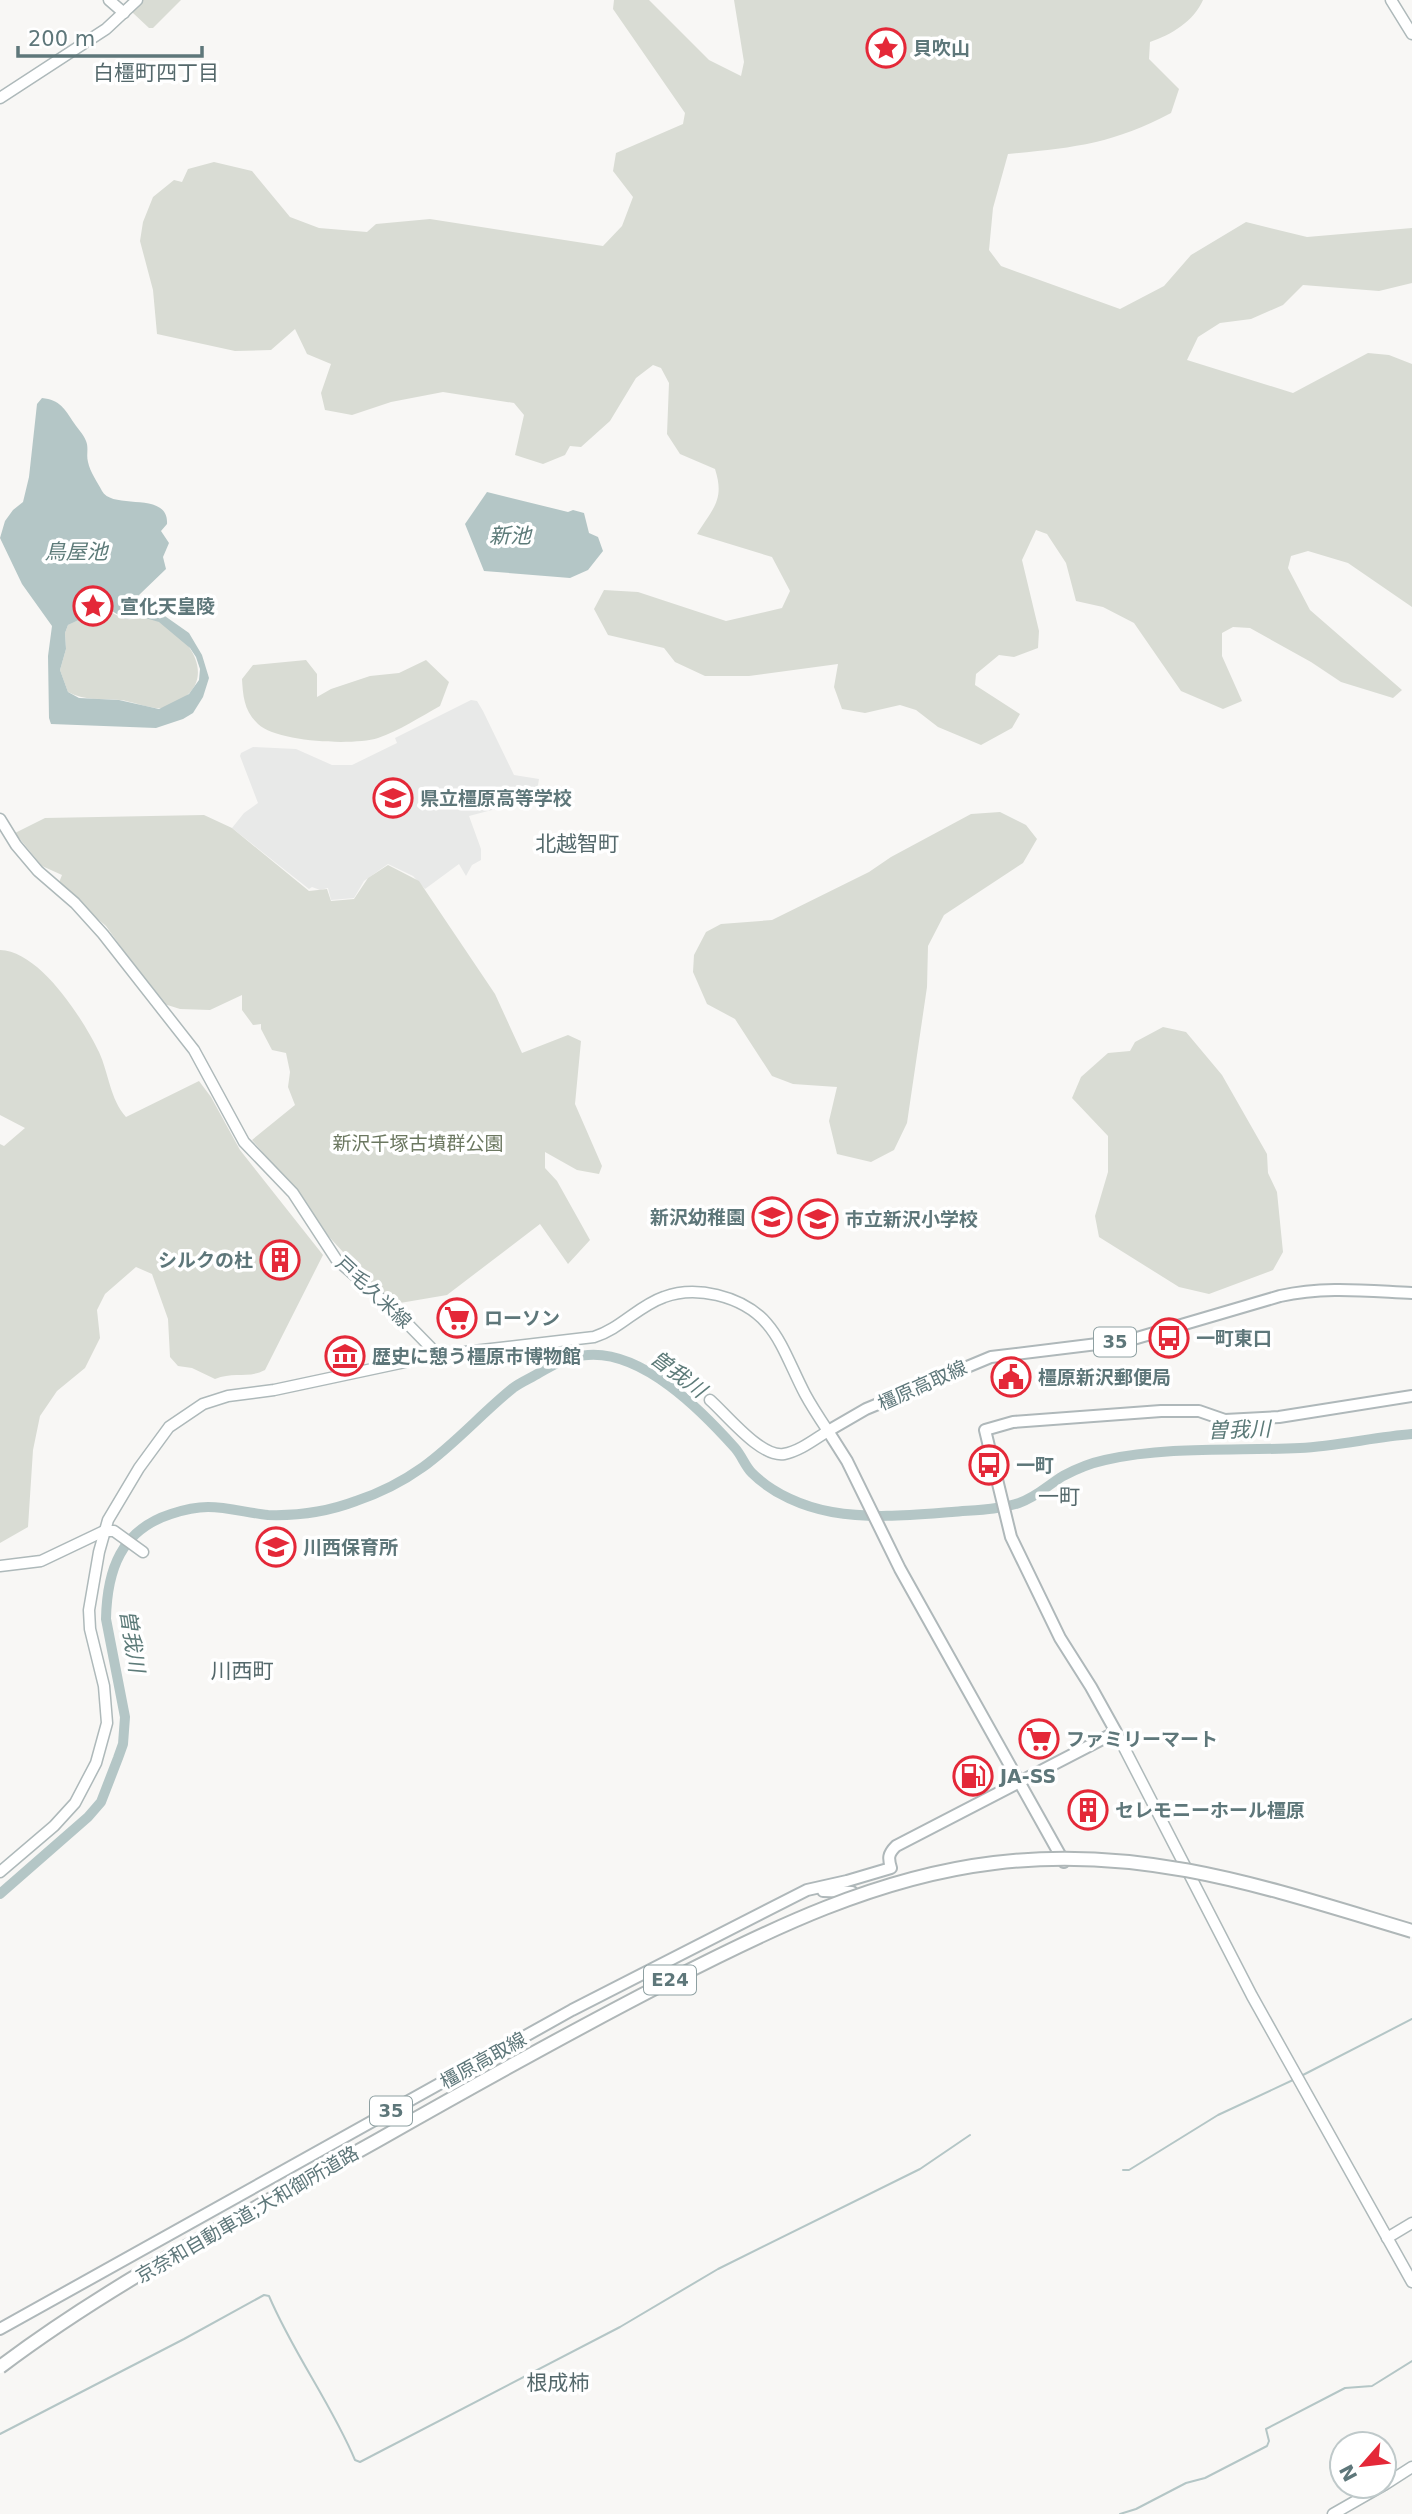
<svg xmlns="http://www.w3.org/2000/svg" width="1412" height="2514" font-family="'DejaVu Sans','Noto Sans JP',sans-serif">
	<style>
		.built { fill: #e8e9e8 }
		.green { fill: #d9dcd4 }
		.water { fill: #b4c6c6; fill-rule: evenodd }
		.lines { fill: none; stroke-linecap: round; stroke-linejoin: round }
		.stream { stroke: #b4c6c6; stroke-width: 2 }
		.river { stroke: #b4c6c6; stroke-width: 10 }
		.secondary-casing { stroke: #aeb9ba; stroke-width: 13 }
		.primary-casing { stroke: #afb8ba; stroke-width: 14 }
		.secondary { stroke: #fff; stroke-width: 10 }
		.primary { stroke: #fff; stroke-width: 10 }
		.highway-bridge-casing { stroke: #afb7b8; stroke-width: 16; stroke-linecap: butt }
		.highway-bridge { stroke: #fff; stroke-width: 12 }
		.labels { text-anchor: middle; stroke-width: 7; stroke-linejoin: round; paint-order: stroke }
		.shield { fill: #fff; stroke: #8ea0a2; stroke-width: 2 }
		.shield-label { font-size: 18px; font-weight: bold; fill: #5e777a }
		.poi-label { font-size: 19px; font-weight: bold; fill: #5e777a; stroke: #fff; text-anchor: start }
		.park-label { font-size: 19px; fill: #6c7861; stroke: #fff }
		.street-label { font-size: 19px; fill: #5e777a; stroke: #fff }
		.neighbourhood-label { font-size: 21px; fill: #54686b; stroke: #fff }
		.water-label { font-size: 21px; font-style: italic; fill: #5d7b79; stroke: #fff }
	</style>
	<rect width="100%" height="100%" fill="#f8f7f5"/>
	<path class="built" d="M471,700L477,701L483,711L514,775L539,779L538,785L542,789L526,801L469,816L481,849V860L472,865L466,876L459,864L425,889L413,876L388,864L364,881L354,898L331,900L328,888L320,890L312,887L309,889L232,828L244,813L258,803L240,756L241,753L253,747L296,749L332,765H352L397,743L395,738Z"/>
	<g class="green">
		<path d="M143,0H181L153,28H149L132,12Z"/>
		<path d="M614,0H649L709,60L741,76L744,62L734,0H1203C1194,21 1171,35 1150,42L1149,59L1179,89L1171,113C1113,144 1072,148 1008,154L993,208L989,250L1001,266L1120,309L1164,286L1191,255L1246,222L1307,237L1412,228V283L1379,291L1303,285L1283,305L1251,319L1220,323L1198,337L1187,360L1293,393L1368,353L1389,355L1412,364V607L1348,563L1308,551L1291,556L1288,568L1310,610L1402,690L1393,698L1341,682L1311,662L1250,628L1233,627L1222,633V656L1242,701L1223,709L1181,691L1134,623L1103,607L1076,601L1066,563L1047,534L1036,530L1022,560L1039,631L1038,648L1014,657L999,655L976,674L975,685L1020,714L1012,728L981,745L938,727L916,710L900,705L865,713L842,709L834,687L838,664L749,676H705L675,662L664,648L608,635L594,609L604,590L638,592L726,621L782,608L790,591L772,557L697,534C713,508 725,500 715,469L680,454L667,434L669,383L661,368L653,365L636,378L610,421L581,447L570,446L565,455L543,464L515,455L524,415L514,403L443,392L391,402L352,415L325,410L321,393L331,364L307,354L295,329L271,350L235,351L157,334L153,290L140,241L143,222L153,197L174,180L182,182L188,169L214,162L252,171L290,217L319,228L367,232L376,224L430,219L603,246L622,226L633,197L613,171L616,153L683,124L685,113L613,9Z"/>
		<path d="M102,608C110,610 119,618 126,619C138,620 145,615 158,621C200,642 220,692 162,708C154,710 131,701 120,700C102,698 84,701 68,692L60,670L66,649L65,633L68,625Z"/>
		<path d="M306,660L317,674V697L331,689L370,676L399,673L426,660L449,682L440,706C420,717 399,731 378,738C352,746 277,742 258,724C244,711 243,696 242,679L253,665Z"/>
		<path d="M1000,812L1026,825L1037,839L1023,863L944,915L928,946L927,987L907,1123L894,1150L871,1162L837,1154L829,1121L837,1087L793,1084L772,1076L735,1019L707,1004L693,972L694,955L706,932L721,924L772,920L869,872L891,857L971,814Z"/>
		<path d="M204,815L232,828L309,891L327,889L331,901L354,899L368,878L388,865L419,881L495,994L522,1053L568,1035L581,1041L575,1104L602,1166L599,1174L577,1170L545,1152V1168L557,1181L590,1240L568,1264L540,1224L447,1295L400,1303L398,1301L389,1302L320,1227L305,1201L252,1140L295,1105L288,1087L290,1072L286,1053L272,1050L261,1029V1024L253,1025L242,1010V995L210,1010L180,1009L161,1003L106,926L58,885L62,875L42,866L15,833L45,818Z"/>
		<path d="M0,950C40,951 83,1019 99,1052C109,1074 110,1099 126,1117L199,1081L211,1097L240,1150L323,1255L265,1370C248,1379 234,1371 215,1379L192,1368L178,1366L170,1357L168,1319L152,1274L136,1267L105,1294L97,1310L100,1338L85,1368L57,1391L40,1416L33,1450L28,1527L0,1543V1144L4,1146L25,1128L0,1115Z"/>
		<path d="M1163,1027L1186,1032L1222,1075L1267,1154L1268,1173L1277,1192L1283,1252L1273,1270L1209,1294L1179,1287L1099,1237L1095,1216L1108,1172V1136L1072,1098L1081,1077L1108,1053L1130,1051L1135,1042Z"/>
	</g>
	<g class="water">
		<path d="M42,398C60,400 65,409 74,423C78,429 84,435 86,441C89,448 86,455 88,462C90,472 98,483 102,491C113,511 169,490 167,524L161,531L169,543L163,557L166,569L139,595L140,601L162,614L189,633L202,655L209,678L203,697L193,713L183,719L156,728L51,724L49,718L48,656L52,626L22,584L0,538L5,521L13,510L23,502L29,477L37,404ZM102,609L112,611L125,619L142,617L159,622L190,648L196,657L200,669L199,680L189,694L159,709L119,700L79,698L68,692L60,670L66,649L65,633L68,625Z"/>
		<path d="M487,492L568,512L573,510L584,513L589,533L598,537L603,551L588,570L570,578L484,571L465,524Z"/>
	</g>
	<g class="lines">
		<g class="stream">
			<path d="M1301,2076L1412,2019"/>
			<path d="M1123,2170H1129L1218,2115L1293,2080"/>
			<path d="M0,2434L184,2339L264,2295L269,2296C293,2353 331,2403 355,2460L360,2462L620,2327L718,2269L920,2169L970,2135"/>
			<path d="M1120,2514L1136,2509L1186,2483L1205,2478L1267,2446L1269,2441L1266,2429L1345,2388L1372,2386L1412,2361"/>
		</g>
		<path class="river" d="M0,1894L88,1817L101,1802L118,1758L123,1744L125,1717L106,1619C107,1570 121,1530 171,1514C183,1510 195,1507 208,1507C228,1507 248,1513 268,1515C299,1516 327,1512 356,1501C380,1493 402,1482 423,1467C455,1444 482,1413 513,1388C521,1382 531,1378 539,1373C554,1364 569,1356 588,1355C643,1351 701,1410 735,1448C742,1456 745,1466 752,1473C773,1494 804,1507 832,1512C872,1519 912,1515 952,1512C974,1510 998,1510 1019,1503C1037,1497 1048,1485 1063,1476C1076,1469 1091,1463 1105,1460C1169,1446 1236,1451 1300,1448C1337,1446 1375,1437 1412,1434"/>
		<g class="secondary-casing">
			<g id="secondary">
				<path d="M109,0L124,13"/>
				<path d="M1391,0L1412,34"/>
				<path d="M0,98L106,29L137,0"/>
				<path d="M0,819L16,845L38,871L75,903L103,934L194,1050L244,1142L293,1193L336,1259L397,1313L438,1355"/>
				<path d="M0,1566L41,1561L104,1531H114L143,1552"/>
				<path d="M1116,1732L1252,1996L1412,2282"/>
				<path d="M0,1872L54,1826L75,1803L96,1763L107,1723L104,1686L90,1629L89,1610L99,1552L108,1520L139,1468L169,1427L203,1404L228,1396L274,1390L438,1355L594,1337C620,1329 638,1306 664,1297C680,1291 700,1291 717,1295C775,1309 781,1348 805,1394C812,1407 820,1419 828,1431C815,1439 800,1451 784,1454C761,1458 727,1415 710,1400"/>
				<path d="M1387,2238L1412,2223"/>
				<path d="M1384,2485L1412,2467"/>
				<path d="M1333,2514L1382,2486"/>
			</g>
		</g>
		<g class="primary-casing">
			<g id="primary">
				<path d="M1064,1862L900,1569L847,1461L828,1431L866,1409L991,1357L1130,1340L1280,1296C1325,1286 1367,1291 1412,1293"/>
				<path d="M823,1891L852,1892"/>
				<path d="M0,2329L572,2010L807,1890L847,1881L891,1868C888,1858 888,1854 896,1846L1116,1732L1091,1687L1060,1638L1011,1537L985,1430L1013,1422L1161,1411H1199L1225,1420L1279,1417L1412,1396"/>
			</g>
		</g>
		<use href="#secondary" class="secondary"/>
		<use href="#primary" class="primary"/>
		<g class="highway-bridge-casing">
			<path id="highway-bridge" d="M0,2367C118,2278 252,2211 380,2139C475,2085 570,2032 667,1982C770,1929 877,1877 994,1863C1144,1844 1271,1889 1412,1931"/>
		</g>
		<use href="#highway-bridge" class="highway-bridge"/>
	</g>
	<defs>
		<g id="sight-ring" transform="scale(2.0125)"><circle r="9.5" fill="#fff" stroke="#e42838" stroke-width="1.5"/><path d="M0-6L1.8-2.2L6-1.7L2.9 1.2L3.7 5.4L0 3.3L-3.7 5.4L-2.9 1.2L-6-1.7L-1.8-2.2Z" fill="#e42838"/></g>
		<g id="school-ring" transform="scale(2.0125)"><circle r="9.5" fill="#fff" stroke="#e42838" stroke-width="1.5"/><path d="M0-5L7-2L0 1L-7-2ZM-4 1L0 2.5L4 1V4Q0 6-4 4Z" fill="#e42838"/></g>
		<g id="building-ring" transform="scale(2.0125)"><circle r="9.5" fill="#fff" stroke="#e42838" stroke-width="1.5"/><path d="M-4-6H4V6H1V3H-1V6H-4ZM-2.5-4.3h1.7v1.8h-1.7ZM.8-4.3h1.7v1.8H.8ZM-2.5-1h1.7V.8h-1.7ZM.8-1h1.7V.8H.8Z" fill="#e42838"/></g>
		<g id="supermarket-ring" transform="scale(2.0125)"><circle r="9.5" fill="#fff" stroke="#e42838" stroke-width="1.5"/><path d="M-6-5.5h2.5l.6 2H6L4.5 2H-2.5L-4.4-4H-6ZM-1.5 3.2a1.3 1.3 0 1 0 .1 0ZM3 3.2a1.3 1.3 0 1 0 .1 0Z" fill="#e42838"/></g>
		<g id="bus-ring" transform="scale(2.0125)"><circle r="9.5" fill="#fff" stroke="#e42838" stroke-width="1.5"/><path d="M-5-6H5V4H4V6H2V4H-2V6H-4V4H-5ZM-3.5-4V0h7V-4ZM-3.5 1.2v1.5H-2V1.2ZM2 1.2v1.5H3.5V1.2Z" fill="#e42838"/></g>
		<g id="museum-ring" transform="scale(2.0125)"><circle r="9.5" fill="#fff" stroke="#e42838" stroke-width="1.5"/><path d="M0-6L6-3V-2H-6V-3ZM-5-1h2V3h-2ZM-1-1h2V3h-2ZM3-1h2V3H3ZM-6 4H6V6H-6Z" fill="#e42838"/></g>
		<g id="civic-ring" transform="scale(2.0125)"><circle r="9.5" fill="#fff" stroke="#e42838" stroke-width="1.5"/><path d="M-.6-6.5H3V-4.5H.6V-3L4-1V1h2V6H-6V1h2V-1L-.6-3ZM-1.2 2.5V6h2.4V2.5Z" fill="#e42838"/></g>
		<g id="fuel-ring" transform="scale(2.0125)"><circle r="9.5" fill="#fff" stroke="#e42838" stroke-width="1.5"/><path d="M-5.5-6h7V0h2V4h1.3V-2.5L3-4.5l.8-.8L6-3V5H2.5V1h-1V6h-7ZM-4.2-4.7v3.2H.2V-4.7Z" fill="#e42838"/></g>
	</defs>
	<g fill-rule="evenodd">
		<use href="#sight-ring" x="886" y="48"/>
		<use href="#sight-ring" x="93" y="606"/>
		<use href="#school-ring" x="393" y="798"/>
		<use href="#school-ring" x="772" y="1217"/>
		<use href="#school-ring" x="818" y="1219"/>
		<use href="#building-ring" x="280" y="1260"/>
		<use href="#supermarket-ring" x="457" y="1318"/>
		<use href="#bus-ring" x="1169" y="1338"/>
		<use href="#museum-ring" x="345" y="1356"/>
		<use href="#civic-ring" x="1011" y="1377"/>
		<use href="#bus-ring" x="989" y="1465"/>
		<use href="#school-ring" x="276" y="1547"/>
		<use href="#supermarket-ring" x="1039" y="1739"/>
		<use href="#fuel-ring" x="973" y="1776"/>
		<use href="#building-ring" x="1088" y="1810"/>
	</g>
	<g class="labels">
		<g class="shield">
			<rect x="1094" y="1327.5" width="42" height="29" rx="5"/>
			<rect x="644" y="1965.5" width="52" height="29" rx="5"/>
			<rect x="370" y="2096.5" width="42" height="29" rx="5"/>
		</g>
		<g class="shield-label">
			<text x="1115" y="1348">35</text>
			<text x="670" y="1986">E24</text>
			<text x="391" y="2117">35</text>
		</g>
		<g class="poi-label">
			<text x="913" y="55">貝吹山</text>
			<text x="120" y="613">宣化天皇陵</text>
			<text x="420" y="805">県立橿原高等学校</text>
			<text x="745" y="1224" text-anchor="end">新沢幼稚園</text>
			<text x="845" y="1226">市立新沢小学校</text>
			<text x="253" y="1267" text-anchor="end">シルクの杜</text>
			<text x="484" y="1325">ローソン</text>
			<text x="1196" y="1345">一町東口</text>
			<text x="372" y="1363">歴史に憩う橿原市博物館</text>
			<text x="1038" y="1384">橿原新沢郵便局</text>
			<text x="1016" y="1472">一町</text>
			<text x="303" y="1554">川西保育所</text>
			<text x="1066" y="1746">ファミリーマート</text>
			<text x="1000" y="1783">JA-SS</text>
			<text x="1115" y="1817">セレモニーホール橿原</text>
		</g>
		<g class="park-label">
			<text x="418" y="1150">新沢千塚古墳群公園</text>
		</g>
		<g class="street-label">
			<text transform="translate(374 1292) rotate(43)" y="7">戸毛久米線</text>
			<text transform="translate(922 1385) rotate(-24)" y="7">橿原高取線</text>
			<text transform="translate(483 2060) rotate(-29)" y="7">橿原高取線</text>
			<text transform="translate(247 2214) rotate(-30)" y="7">京奈和自動車道;大和御所道路</text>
		</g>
		<g class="neighbourhood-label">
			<text x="156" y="80">白橿町四丁目</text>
			<text x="577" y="851">北越智町</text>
			<text x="1059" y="1504">一町</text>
			<text x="242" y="1678">川西町</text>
			<text x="558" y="2390">根成柿</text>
		</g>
		<g class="water-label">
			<text x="510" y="543">新池</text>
			<text x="76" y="559">鳥屋池</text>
			<text transform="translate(678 1374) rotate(37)" y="7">曽我川</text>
			<text transform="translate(1239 1430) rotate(-2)" y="7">曽我川</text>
			<text transform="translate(132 1641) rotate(81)" y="7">曽我川</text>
		</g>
	</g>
	<g transform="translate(1363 2465) rotate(242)"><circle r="33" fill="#ffffff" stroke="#bfc9ca" stroke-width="2"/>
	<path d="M0-5L12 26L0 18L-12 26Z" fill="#e42838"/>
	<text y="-10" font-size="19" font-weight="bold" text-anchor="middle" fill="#5e777a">N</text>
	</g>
	<path d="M18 46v10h184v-10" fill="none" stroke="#5e777a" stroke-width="3.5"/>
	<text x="28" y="46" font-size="21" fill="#5e777a" stroke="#ffffff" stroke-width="5" paint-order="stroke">200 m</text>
</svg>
